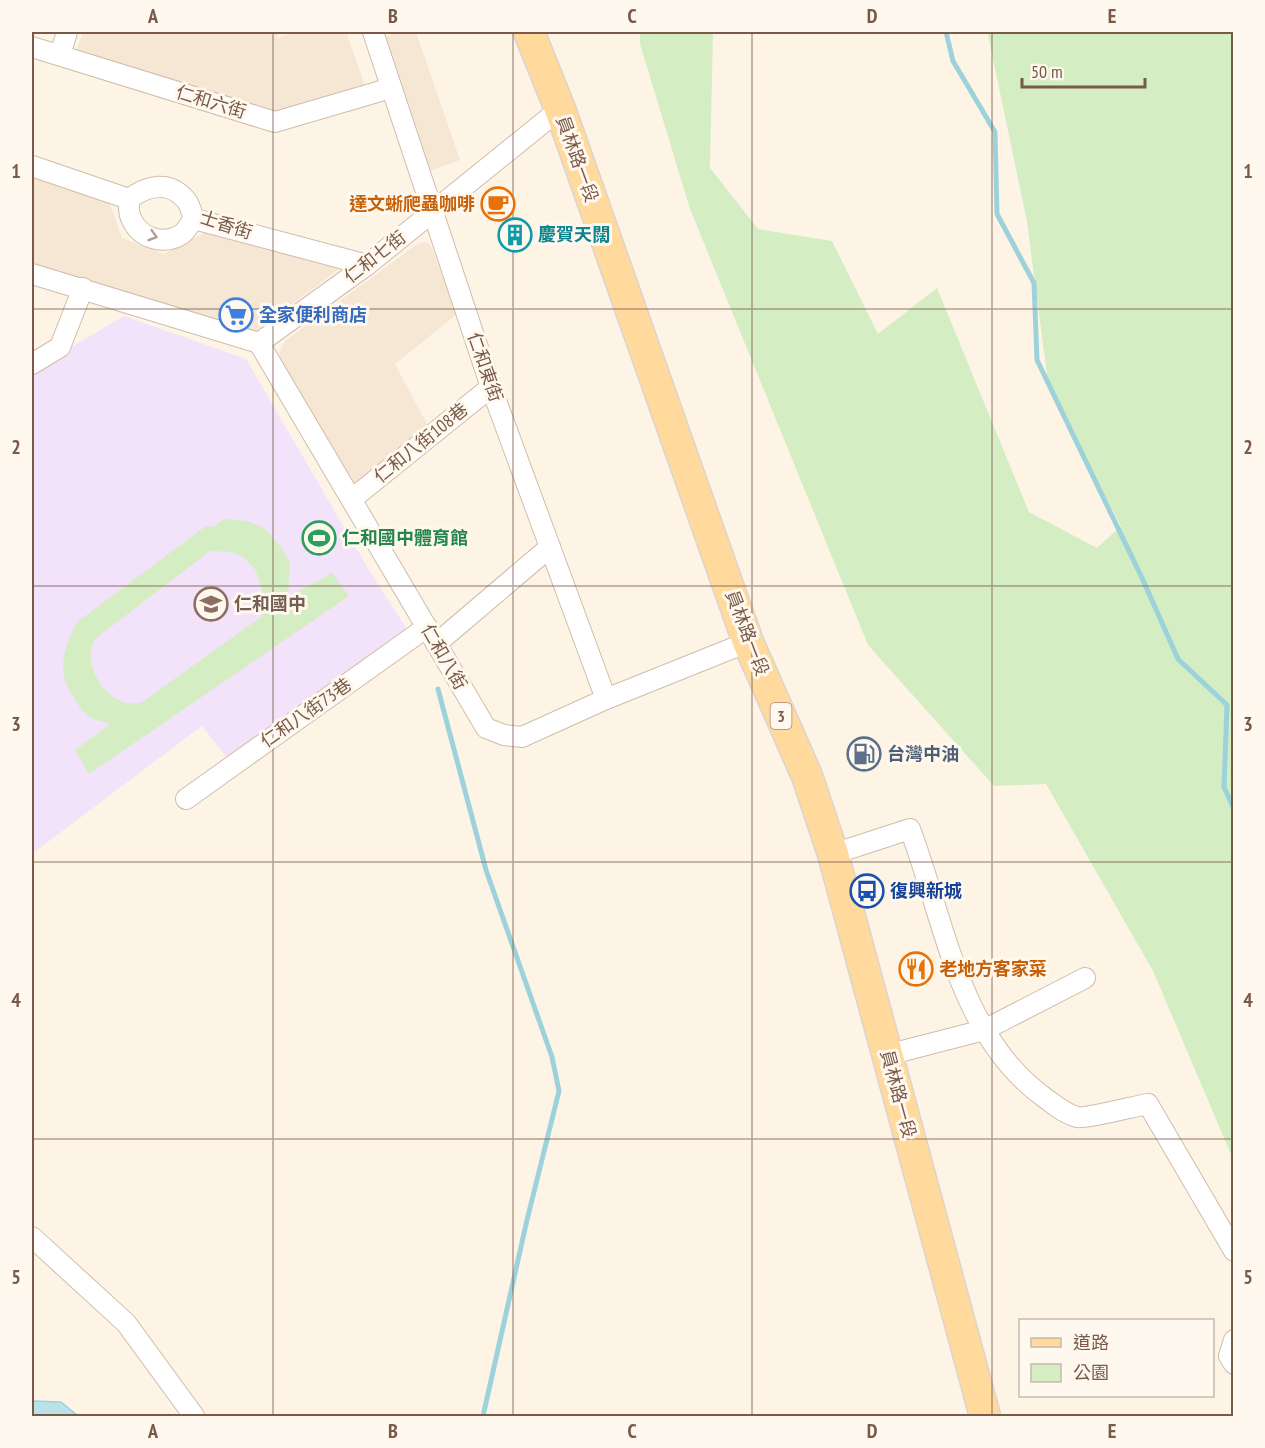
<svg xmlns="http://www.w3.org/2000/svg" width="1265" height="1448" font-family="'PT Sans Narrow','Noto Sans TC',sans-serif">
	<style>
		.residential { fill: #f6e6d4 }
		.education { fill: #f2e3fa }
		.green { fill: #d4edc3; fill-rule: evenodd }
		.water { fill: #b9e2e9; stroke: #9ed2db; stroke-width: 1.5 }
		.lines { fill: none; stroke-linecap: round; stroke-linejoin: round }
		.stream { stroke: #9ed2db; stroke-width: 5 }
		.minor-casing { stroke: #d0bcab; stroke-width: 22 }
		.primary-casing { stroke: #dcd4d0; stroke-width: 33 }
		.minor { stroke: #fff; stroke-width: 20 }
		.primary { stroke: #ffda9c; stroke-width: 30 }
		.oneway { stroke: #af9c92 }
		.grid { fill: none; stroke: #795a49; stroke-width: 1.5; stroke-opacity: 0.55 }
		.labels { text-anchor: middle; stroke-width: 6; stroke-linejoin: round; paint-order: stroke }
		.shield { fill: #fff8ee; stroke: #a1897a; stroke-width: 1.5 }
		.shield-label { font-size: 16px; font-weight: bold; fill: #795a49 }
		.street-label { font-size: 18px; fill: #795a49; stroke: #fff8ee }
		.food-label { font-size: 18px; font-weight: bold; fill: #c56008; stroke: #fff8ee; text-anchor: end }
		.culture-label { font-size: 18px; font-weight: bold; fill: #0d838f; stroke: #fff8ee; text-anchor: start }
		.shop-label { font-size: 18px; font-weight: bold; fill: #366cbe; stroke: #fff8ee; text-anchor: start }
		.leisure-label { font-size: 18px; font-weight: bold; fill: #27864d; stroke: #fff8ee; text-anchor: start }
		.education-label { font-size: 18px; font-weight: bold; fill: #785e54; stroke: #fff8ee; text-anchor: start }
		.service-label { font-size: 18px; font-weight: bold; fill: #4e5e75; stroke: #fff8ee; text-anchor: start }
		.transit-label { font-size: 18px; font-weight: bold; fill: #164399; stroke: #fff8ee; text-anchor: start }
		.neatline { fill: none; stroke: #795a49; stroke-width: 2 }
		.grid-label { font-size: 20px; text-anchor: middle; font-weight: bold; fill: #795a49 }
	</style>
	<rect width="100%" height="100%" fill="#fef4e6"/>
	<g class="residential">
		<path d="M83,32H279L277,38L294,32H346L365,86L304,108L265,112L76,52Z"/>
		<path d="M403,32H416L460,160L430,171L385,37Z"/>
		<path d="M32,176L109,201L122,238L163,254L209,231L342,267L252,334L32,266Z"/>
		<path d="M426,242L431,246L457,314L395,364L429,428L355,484L284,373L279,353L285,341L419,243Z"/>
	</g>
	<path class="education" d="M124,316L246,359L369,570L412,637L231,763L202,726L32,854V370Z"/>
	<g class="green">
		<path d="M640,32H713L710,168L758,229L832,241L878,334L937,288L1029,512L1097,548L1121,526L1049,390L1027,222L988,35L989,32H1233V1159L1153,971L1046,784L994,786L868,645L690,209L640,44Z"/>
		<path d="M224,519L248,521L265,529L280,546L290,563L288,597L332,573L349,596L89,774L75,750L110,724C103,721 93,720 88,716C81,710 76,701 71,693C56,670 65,645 77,622L206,526L213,527ZM210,551L231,552L243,557L255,569L266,601L261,617L141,703C137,703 132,704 127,703C107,700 89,673 91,653C91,648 93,644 95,639Z"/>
	</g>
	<path class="water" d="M32,1401L61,1402L78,1416H32Z"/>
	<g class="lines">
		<g class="stream">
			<path d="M946,32L953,61L995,132L997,214L1034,283L1037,360L1143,580L1178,659L1227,705L1224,787L1234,809"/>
			<path d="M438,689L486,870L552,1057L559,1091L527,1220L483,1416"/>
		</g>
		<g class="minor-casing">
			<g id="minor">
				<path d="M373,32L491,387L606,699"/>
				<path d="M32,47L275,122L391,88"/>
				<path d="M60,55L67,32"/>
				<path d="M32,166L129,199"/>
				<path d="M129,199C129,205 128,212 131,218C139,238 163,246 182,234C187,230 190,223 194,219"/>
				<path d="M129,199C148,185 169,180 186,200C190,205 192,213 194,219"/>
				<path d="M194,219L367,265"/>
				<path d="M32,274L259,343L367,265L560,109"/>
				<path d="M259,343L486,728L504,735L522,737L606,699L748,642"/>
				<path d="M32,364L60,347L83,288"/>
				<path d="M352,499L491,387"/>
				<path d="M436,644L550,547"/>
				<path d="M186,799L427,627"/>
				<path d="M833,854L910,829C945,922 959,1036 1045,1098C1055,1105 1065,1114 1077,1117C1086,1119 1135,1106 1148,1104L1234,1251"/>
				<path d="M887,1055L984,1030L1085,978"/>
				<path d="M32,1237L126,1323L194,1416"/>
				<path d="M1234,1340L1229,1356L1234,1364"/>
			</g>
		</g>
		<g class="primary-casing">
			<path id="primary" d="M529,32L560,109L748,642L807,776L833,854L985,1416"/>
		</g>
		<use href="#minor" class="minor"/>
		<use href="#primary" class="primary"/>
	</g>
	<defs><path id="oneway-chevron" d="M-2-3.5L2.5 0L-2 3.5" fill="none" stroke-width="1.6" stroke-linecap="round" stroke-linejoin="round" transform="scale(1.5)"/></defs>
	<use class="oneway" href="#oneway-chevron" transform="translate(153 236) rotate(17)"/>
	<path class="grid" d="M273,32V1416M513,32V1416M752,32V1416M992,32V1416M32,309H1234M32,586H1234M32,862H1234M32,1139H1234"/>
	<defs>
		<g id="cafe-ring" transform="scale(1.725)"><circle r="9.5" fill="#fff8ee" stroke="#e8710a" stroke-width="1.5"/><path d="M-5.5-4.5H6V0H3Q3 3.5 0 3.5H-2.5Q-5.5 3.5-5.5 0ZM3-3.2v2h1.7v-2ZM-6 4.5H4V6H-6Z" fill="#e8710a"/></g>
		<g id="building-ring" transform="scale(1.725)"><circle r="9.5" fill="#fff8ee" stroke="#0f9aa8" stroke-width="1.5"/><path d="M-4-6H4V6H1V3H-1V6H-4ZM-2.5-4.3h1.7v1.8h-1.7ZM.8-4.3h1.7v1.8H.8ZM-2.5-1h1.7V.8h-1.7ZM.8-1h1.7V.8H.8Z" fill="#0f9aa8"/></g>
		<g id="supermarket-ring" transform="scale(1.725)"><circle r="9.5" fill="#fff8ee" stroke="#3f7fe0" stroke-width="1.5"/><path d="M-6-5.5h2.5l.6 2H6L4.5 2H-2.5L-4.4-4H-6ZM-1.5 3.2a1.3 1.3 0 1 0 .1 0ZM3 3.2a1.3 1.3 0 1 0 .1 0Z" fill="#3f7fe0"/></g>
		<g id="stadium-ring" transform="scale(1.725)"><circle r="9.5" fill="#fff8ee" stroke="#2e9e5b" stroke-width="1.5"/><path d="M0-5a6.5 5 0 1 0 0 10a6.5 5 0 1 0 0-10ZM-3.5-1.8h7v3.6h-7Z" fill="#2e9e5b"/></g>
		<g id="school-ring" transform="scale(1.725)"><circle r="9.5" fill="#fff8ee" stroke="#8d6e63" stroke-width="1.5"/><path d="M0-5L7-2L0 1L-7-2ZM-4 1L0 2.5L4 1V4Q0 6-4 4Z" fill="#8d6e63"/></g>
		<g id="fuel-ring" transform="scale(1.725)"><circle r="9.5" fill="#fff8ee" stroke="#5c6f8a" stroke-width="1.5"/><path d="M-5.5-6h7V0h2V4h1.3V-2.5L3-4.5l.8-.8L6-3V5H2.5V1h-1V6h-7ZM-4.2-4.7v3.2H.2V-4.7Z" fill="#5c6f8a"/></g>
		<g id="bus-ring" transform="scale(1.725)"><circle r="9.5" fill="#fff8ee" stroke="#1a4fb4" stroke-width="1.5"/><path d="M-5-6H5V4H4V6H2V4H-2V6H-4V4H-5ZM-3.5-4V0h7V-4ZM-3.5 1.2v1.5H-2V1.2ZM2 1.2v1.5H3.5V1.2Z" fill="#1a4fb4"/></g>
		<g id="restaurant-ring" transform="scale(1.725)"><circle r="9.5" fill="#fff8ee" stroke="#e8710a" stroke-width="1.5"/><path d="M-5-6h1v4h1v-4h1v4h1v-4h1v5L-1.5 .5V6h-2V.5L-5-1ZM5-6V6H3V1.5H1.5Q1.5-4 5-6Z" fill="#e8710a"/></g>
	</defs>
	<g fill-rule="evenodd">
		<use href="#cafe-ring" x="498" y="204"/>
		<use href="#building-ring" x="515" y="235"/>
		<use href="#supermarket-ring" x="236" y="315"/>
		<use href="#stadium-ring" x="319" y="538"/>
		<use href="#school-ring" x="211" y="604"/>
		<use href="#fuel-ring" x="864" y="754"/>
		<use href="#bus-ring" x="867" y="891"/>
		<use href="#restaurant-ring" x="916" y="969"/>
	</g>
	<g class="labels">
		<rect class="shield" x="770.5" y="703" width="21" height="26" rx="4.5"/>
		<g class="shield-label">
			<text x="781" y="722">3</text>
		</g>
		<g class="street-label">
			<text transform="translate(211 102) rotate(17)" y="6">仁和六街</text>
			<text transform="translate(577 159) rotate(70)" y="6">員林路一段</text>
			<text transform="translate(226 225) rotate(18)" y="6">士香街</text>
			<text transform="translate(375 257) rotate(-38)" y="6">仁和七街</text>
			<text transform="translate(485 367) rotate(71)" y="6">仁和東街</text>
			<text transform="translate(421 443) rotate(-39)" y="6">仁和八街108巷</text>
			<text transform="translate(747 633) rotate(69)" y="6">員林路一段</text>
			<text transform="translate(444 657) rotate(60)" y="6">仁和八街</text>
			<text transform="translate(306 713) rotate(-35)" y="6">仁和八街73巷</text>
			<text transform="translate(898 1094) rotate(75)" y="6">員林路一段</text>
		</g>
		<g class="food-label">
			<text x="475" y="210">達文蜥爬蟲咖啡</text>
			<text x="939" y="975" text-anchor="start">老地方客家菜</text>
		</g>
		<g class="culture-label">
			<text x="538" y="241">慶賀天闊</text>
		</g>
		<g class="shop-label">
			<text x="259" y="321">全家便利商店</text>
		</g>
		<g class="leisure-label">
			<text x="342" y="544">仁和國中體育館</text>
		</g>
		<g class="education-label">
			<text x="234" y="610">仁和國中</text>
		</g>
		<g class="service-label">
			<text x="887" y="760">台灣中油</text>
		</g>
		<g class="transit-label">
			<text x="890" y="897">復興新城</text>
		</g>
	</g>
	<rect width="1265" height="1448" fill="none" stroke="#fff8ee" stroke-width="66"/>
	<rect x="1019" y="1319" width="195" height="78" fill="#fff8ee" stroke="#c9b9ac" stroke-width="1.5"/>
	<rect x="1031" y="1338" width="30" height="9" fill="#ffda9c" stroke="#c9b9ac" stroke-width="1.5"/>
	<text x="1073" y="1349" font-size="18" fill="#795a49">道路</text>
	<rect x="1031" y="1364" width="30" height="18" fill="#d4edc3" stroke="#c9b9ac" stroke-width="1.5"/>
	<text x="1073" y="1379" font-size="18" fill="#795a49">公園</text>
	<path d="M1022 78v9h123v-9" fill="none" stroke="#795a49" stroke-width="3"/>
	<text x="1031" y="78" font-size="18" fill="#795a49" stroke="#fff8ee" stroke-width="4.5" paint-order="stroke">50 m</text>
	<rect x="33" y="33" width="1199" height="1382" class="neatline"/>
	<g class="grid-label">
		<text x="153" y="23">A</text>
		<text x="393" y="23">B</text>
		<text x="632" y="23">C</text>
		<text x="872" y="23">D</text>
		<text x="1112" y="23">E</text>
		<text x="16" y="178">1</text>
		<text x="1248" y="178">1</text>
		<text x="16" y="454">2</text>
		<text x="1248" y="454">2</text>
		<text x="16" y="731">3</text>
		<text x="1248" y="731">3</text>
		<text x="16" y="1007">4</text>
		<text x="1248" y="1007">4</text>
		<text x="16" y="1284">5</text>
		<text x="1248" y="1284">5</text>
		<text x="153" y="1438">A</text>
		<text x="393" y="1438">B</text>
		<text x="632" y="1438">C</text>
		<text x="872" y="1438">D</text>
		<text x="1112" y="1438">E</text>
	</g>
</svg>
